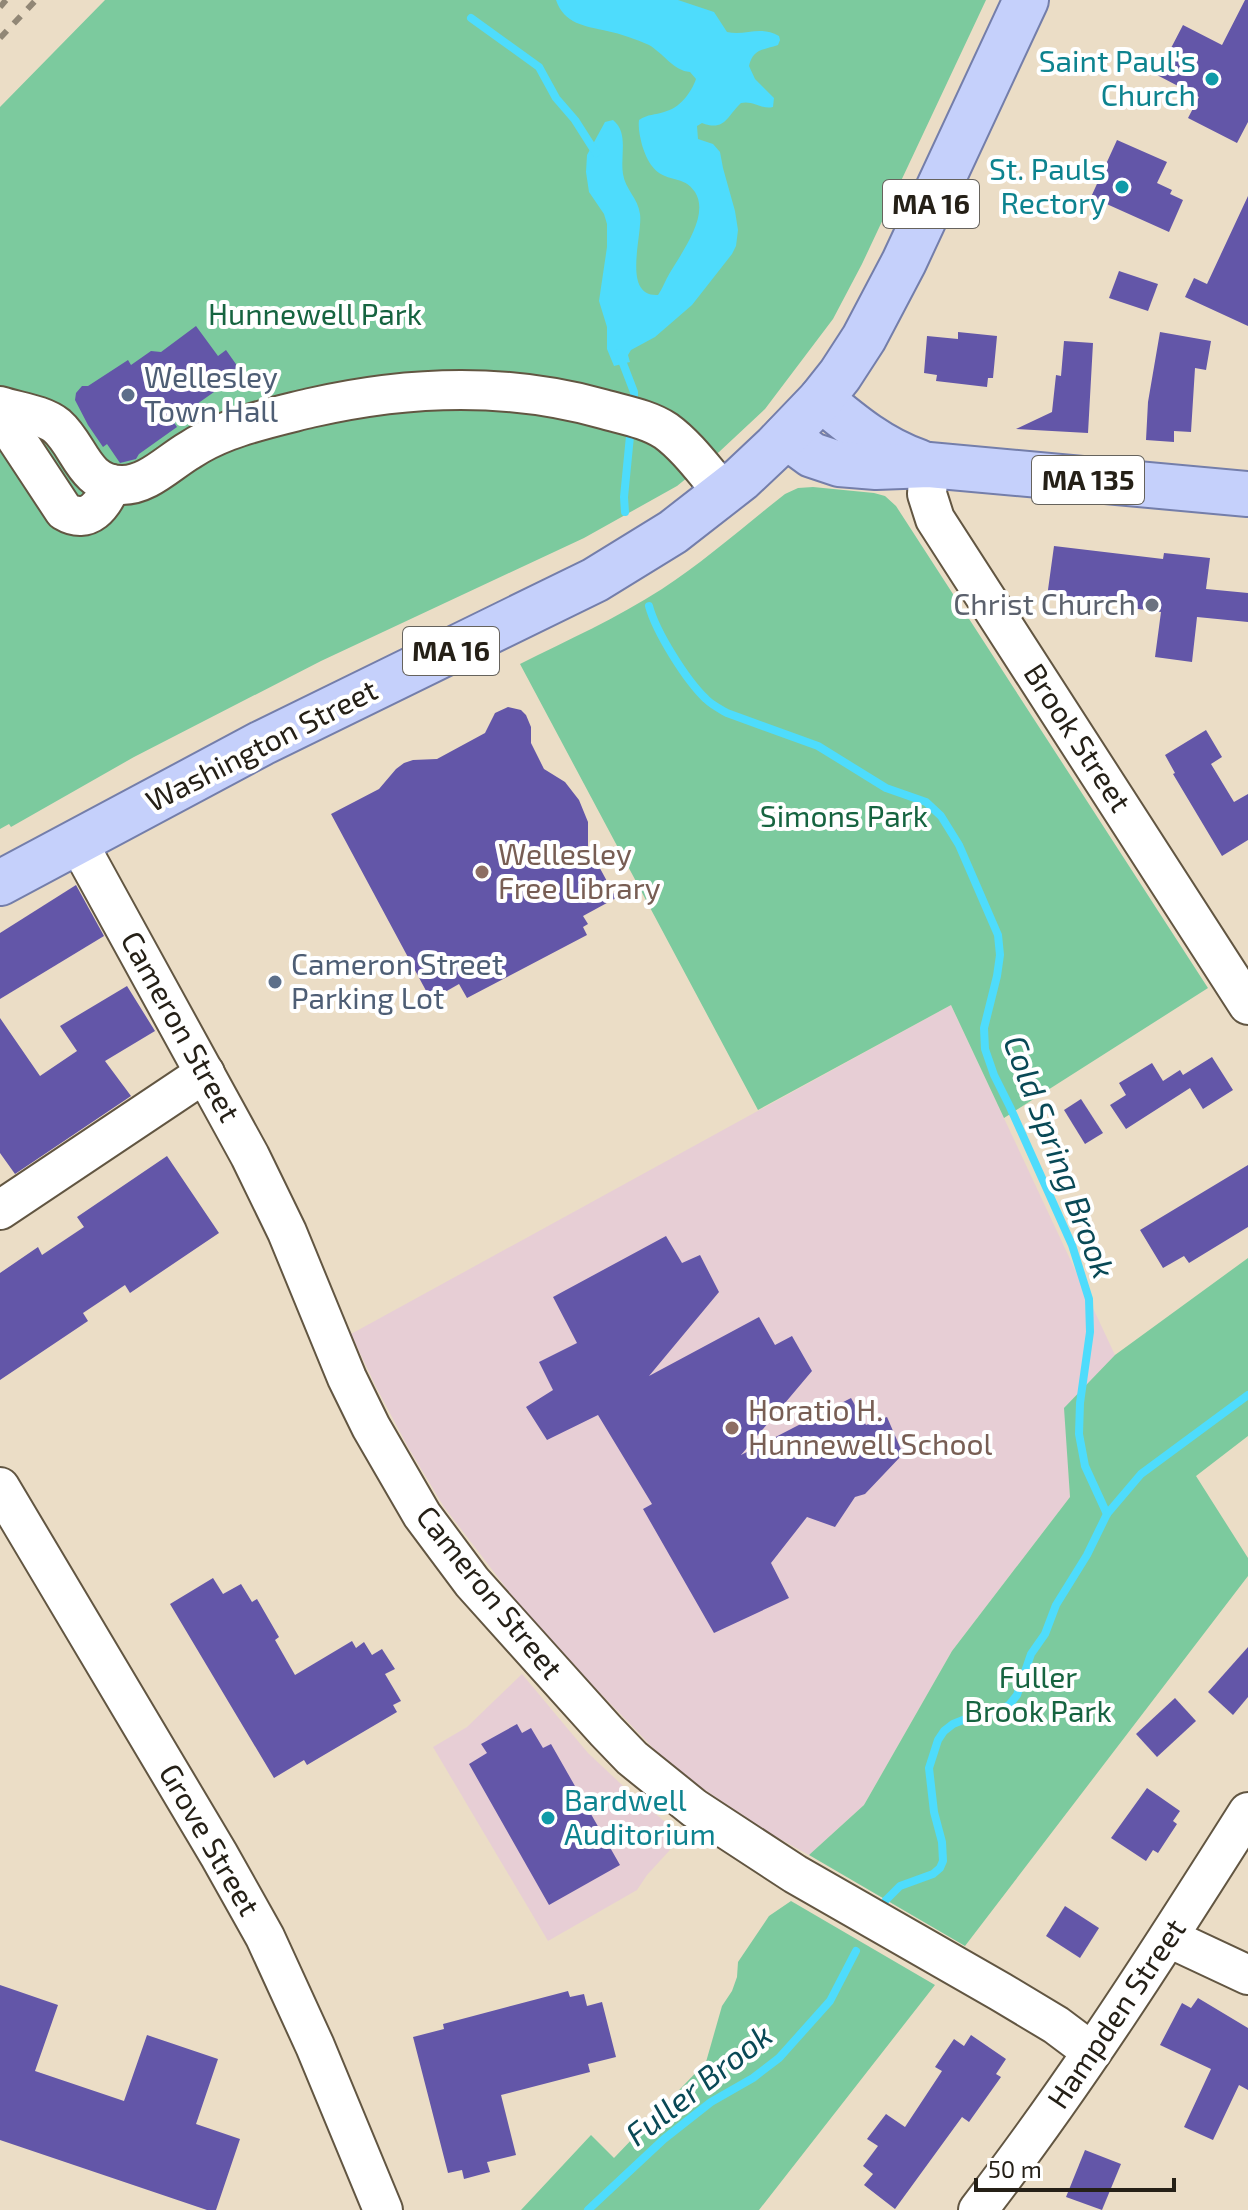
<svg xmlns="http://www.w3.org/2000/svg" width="1248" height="2210" font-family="'Exo 2',sans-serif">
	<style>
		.education { fill: #e7ced5 }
		.green { fill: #7cca9e }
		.water { fill: #4edcfc }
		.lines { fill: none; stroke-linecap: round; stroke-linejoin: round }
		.stream { stroke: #4edcfc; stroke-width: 8 }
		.building { fill: #6356a8 }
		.minor-casing { stroke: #625642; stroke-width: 42 }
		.major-casing { stroke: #747eaa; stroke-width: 48 }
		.minor { stroke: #fff; stroke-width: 38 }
		.major { stroke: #c5d0fb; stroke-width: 44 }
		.rail { stroke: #918776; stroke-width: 6; stroke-dasharray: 10 10; stroke-linecap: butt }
		.culture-dot { fill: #0f9aa8; stroke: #fff; stroke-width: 3 }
		.service-dot { fill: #5c6f8a; stroke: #fff; stroke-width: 3 }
		.worship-dot { fill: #6b7280; stroke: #fff; stroke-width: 3 }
		.education-dot { fill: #8d6e63; stroke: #fff; stroke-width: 3 }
		.labels { text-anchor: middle; stroke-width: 8; stroke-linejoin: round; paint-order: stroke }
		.shield { fill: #fff; stroke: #66635d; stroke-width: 2 }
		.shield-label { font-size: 28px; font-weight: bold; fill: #252017 }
		.culture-label { font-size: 30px; fill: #0d838f; stroke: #fff; text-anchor: end }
		.park-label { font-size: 30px; fill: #166440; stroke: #fff }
		.service-label { font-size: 30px; fill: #4e5e75; stroke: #fff; text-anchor: start }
		.worship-label { font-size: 30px; fill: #5b616d; stroke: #fff; text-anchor: end }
		.street-label { font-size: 30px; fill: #252017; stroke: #fff }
		.education-label { font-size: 30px; fill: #785e54; stroke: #fff; text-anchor: start }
		.water-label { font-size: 32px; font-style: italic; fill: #094956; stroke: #fff }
	</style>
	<rect width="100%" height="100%" fill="#ebddc6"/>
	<g class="education">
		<path d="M951,1005L1115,1355L1065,1408L1070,1497L952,1651L864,1805L809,1855L771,1834L696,1784L655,1750L574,1666L520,1606L444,1507L408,1447L376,1387L351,1334Z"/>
		<path d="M522,1674L588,1753L637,1799L679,1833L669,1851L647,1875L637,1890L548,1941L433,1747L467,1727Z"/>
	</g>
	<g class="green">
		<path d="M105,0H986L862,264L833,319L765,409L719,452L677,486L584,538L321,661L134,757L11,827L9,824L0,829V107Z"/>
		<path d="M813,487L874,493L885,496L896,506L1208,988L1004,1118L951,1005L758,1110L520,664C568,640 617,618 662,589C705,561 744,526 785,494L798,488Z"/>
		<path d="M1248,1258V1436L1196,1476L1248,1558V1576L965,1946L809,1855L864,1805L952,1651L1070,1497L1064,1408L1115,1355Z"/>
		<path d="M791,1901L935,1985L759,2210H521L591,2135L614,2158L706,2062L722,2006L732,1991L737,1977L738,1962L769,1916Z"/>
	</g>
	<path class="water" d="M556,0H678L714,12L727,32C746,36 760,25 779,36L780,40L778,45C763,50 753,49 749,66L755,79L774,98L773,107C762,110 753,100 741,103C727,116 725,132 702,123L697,126L698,139L713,144L720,152L723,168L735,211L738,230L736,246L732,254L692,305L655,337L631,350L628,355L630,362L614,366L607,349V327L599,301L607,247V224L604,214L589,192L586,172L587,155L605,122L613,120C629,133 620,155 623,174C625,189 638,198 640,214C643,235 621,297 658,295C662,289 664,284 667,278C678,257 711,217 695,192C680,169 656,191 642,145C640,136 638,129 639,120C648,114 655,115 664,112C680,108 691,93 696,79L690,72C674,71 663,53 649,45C636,39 621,34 607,31C585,26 564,24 556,0Z"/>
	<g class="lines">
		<g class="stream">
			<path d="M471,18L539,67L556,98L575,120L596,153"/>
			<path d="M619,353L634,392V408"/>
			<path d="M625,512L624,497L631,426"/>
			<path d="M649,606C656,632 686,680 706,699C712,705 720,709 727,713L818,746L886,788L926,802L941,816L959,845L998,935L1000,955L997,976L984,1028L985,1049L994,1075L1010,1107L1072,1245L1089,1299L1090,1332L1080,1403L1079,1434L1085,1466L1107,1514"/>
			<path d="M886,1900L900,1886L933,1874L940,1868L943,1861L942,1842L934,1812L929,1768L938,1740L944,1731L953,1724L963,1720L996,1712L1009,1705L1017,1695L1031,1654L1045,1634L1056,1605L1087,1555L1107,1514L1141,1474L1248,1395"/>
			<path d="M588,2210L664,2139L711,2102L753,2078L779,2058L830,2001L856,1951"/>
		</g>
	</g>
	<g class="building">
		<path d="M1245,0H1248V122L1237,143L1188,118L1199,97L1157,75L1183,25L1222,45Z"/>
		<path d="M1117,140L1167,162L1157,183L1172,190L1170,194L1183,200L1169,232L1091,197Z"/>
		<path d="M1248,196V326L1185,297L1194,278L1207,284Z"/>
		<path d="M1119,271L1158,284L1148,311L1109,298Z"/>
		<path d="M196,326L218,356L226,350L238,367L227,375L231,380L173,421L177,427L139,454L136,459L120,463L107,444L103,447L88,425L75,400L76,393L82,386H88L128,360L131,365L151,351L161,352Z"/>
		<path d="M958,332L997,336L993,378H988L987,387L936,381L937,375L924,373L927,336L958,339Z"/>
		<path d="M1160,332L1211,341L1206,370L1195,368L1191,432L1174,431V442L1146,440L1148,402Z"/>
		<path d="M1064,341L1093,343L1088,433L1016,429L1052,412L1056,375L1061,376Z"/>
		<path d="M1054,546L1163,559L1164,553L1210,558L1206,589L1248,593V622L1197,617L1192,662L1155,657L1161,612L1047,597Z"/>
		<path d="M508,707L521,710L526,715L531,727V743L544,769L565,782L579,800L588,822V846L616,898L583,916L588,924L583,927L587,935L467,998L459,984L431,1000L331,814L379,789L396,769L404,763L413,760L437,759L485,733L495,713Z"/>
		<path d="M1206,730L1222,757L1211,764L1234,802L1248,794V840L1222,856L1173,774L1175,773L1165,755Z"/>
		<path d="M76,885L104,936L0,999V933Z"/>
		<path d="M127,986L155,1031L105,1061L131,1096L15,1174L0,1153V1018L40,1076L77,1051L60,1026Z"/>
		<path d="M1212,1057L1233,1090L1203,1109L1190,1088L1126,1129L1110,1105L1126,1095L1119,1083L1152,1063L1163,1081L1180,1070L1183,1075Z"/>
		<path d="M1081,1099L1103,1133L1085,1144L1064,1110Z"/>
		<path d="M167,1156L219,1233L130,1293L125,1285L83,1313L88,1321L0,1380V1273L38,1247L42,1255L84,1227L77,1217Z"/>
		<path d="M1248,1165V1227L1189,1263L1184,1256L1163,1268L1140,1230Z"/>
		<path d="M666,1236L682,1263L700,1255L719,1292L649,1376L759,1317L775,1345L792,1336L812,1371L741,1455L851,1398L866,1425L887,1417L903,1454L865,1494L855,1497L835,1527L807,1517L771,1563L789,1598L714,1633L643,1509L652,1504L598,1415L547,1440L526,1407L553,1390L539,1362L577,1343L553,1297Z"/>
		<path d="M213,1578L223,1594L241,1584L252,1602L257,1599L279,1637L275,1640L295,1675L352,1641L356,1648L364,1642L372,1655L382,1649L395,1669L385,1674L401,1701L393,1705L397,1712L307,1765L304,1760L274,1778L170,1604Z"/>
		<path d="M1248,1647V1697L1233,1715L1208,1692Z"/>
		<path d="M1175,1698L1196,1721L1157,1757L1136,1734Z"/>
		<path d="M517,1724L522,1733L531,1728L543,1748L551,1744L620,1865L549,1905L469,1764L487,1753L481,1744Z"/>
		<path d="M1147,1788L1180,1811L1173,1821L1177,1824L1158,1853L1153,1850L1146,1861L1111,1838Z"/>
		<path d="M1065,1906L1099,1928L1080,1958L1046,1936Z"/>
		<path d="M0,1985L58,2005L35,2071L124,2101L147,2035L218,2059L196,2124L240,2139L216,2210H207L0,2140Z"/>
		<path d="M568,1991L570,1997L584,1994L587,2006L602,2002L616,2057L588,2064L590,2072L501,2095L516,2155L487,2162L490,2172L464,2179L462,2170L448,2173L413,2037L444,2029L443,2024Z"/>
		<path d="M1198,1998L1248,2028V2090L1239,2085L1213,2140L1184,2127L1211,2069L1160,2045L1182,2003L1191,2008Z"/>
		<path d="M971,2035L1006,2059L996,2074L1001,2077L969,2122L962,2117L895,2209L864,2185L873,2174L863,2166L878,2146L867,2139L886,2114L905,2127L942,2071L935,2067L954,2039L964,2046Z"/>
		<path d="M1085,2150L1121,2164L1102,2210L1066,2197Z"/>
	</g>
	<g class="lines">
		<g class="minor-casing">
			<g id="minor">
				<path d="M0,406C18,412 42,414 57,426C80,446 83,484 121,485C147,486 169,462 190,450C202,442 215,436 228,431C254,421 282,415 310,408C406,386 507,382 603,409C624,415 648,419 666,431C688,447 706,473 724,493"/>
				<path d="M8,409V426L64,511C89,526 103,505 112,484"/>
				<path d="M929,465L927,494L935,519L1248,1005"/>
				<path d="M77,841L250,1156L287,1232L347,1378L371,1427L422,1515L472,1582L606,1731L632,1758L694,1808L795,1874L1001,1992L1056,2025L1092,2052"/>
				<path d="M0,1210L205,1073"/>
				<path d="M0,1487L219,1855L265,1937L315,2046L383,2210"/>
				<path d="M1169,1938L1248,1975"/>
				<path d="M978,2210C1076,2083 1162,1948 1248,1812"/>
			</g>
		</g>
		<g class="major-casing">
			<g id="major">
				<path d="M821,399C852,425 881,449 919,462"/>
				<path d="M786,436L812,455L839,464L876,467L929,465L1248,494"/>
				<path d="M0,883L262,743L595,580L673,532L741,479L775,447L821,399L840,375L864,338L904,262L1026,0"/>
			</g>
		</g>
		<use href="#minor" class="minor"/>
		<use href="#major" class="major"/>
		<g class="rail">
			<path d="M0,7L6,0"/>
			<path d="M0,38L36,0"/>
		</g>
	</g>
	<g class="culture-dot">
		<circle cx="1212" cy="79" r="8"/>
		<circle cx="1122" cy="187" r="8"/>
		<circle cx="548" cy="1818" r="8"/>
	</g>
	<g class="service-dot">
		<circle cx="128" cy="395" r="8"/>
		<circle cx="275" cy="982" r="8"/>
	</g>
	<circle class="worship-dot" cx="1152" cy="605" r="8"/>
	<g class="education-dot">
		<circle cx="482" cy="872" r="8"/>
		<circle cx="732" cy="1428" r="8"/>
	</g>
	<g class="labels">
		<g class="shield">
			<rect x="883" y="180" width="96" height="48" rx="6"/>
			<rect x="1032" y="456" width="112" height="48" rx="6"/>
			<rect x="403" y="627" width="96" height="48" rx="6"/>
		</g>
		<g class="shield-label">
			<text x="931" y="214">MA 16</text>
			<text x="1088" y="490">MA 135</text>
			<text x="451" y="661">MA 16</text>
		</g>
		<g class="culture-label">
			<text x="1196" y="72">Saint Paul's<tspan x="1196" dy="34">Church</tspan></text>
			<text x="1106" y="180">St. Pauls<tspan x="1106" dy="34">Rectory</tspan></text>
			<text x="564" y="1811" text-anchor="start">Bardwell<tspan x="564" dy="34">Auditorium</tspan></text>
		</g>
		<g class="park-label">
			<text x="315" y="325">Hunnewell Park</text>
			<text x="844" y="827">Simons Park</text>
			<text x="1038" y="1688">Fuller<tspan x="1038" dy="34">Brook Park</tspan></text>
		</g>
		<g class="service-label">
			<text x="144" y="388">Wellesley<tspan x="144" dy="34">Town Hall</tspan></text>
			<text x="291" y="975">Cameron Street<tspan x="291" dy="34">Parking Lot</tspan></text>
		</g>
		<g class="worship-label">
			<text x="1136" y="615">Christ Church</text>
		</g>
		<g class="street-label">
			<text transform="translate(1077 738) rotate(57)" y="10">Brook Street</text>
			<text transform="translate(262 746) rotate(-27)" y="10">Washington Street</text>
			<text transform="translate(180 1027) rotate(61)" y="10">Cameron Street</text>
			<text transform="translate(489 1593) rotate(51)" y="10">Cameron Street</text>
			<text transform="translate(209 1840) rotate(60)" y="10">Grove Street</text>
			<text transform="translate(1117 2014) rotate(-56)" y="10">Hampden Street</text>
		</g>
		<g class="education-label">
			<text x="498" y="865">Wellesley<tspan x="498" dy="34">Free Library</tspan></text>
			<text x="748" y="1421">Horatio H.<tspan x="748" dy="34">Hunnewell School</tspan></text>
		</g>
		<g class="water-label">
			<text transform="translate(1059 1157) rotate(69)" y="11">Cold Spring Brook</text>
			<text transform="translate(699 2085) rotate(-38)" y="11">Fuller Brook</text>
		</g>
	</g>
	<path d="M976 2178v12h198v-12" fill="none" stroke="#252017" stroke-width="4"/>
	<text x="988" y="2178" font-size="24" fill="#252017" stroke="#ffffff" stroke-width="6" paint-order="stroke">50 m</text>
</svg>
